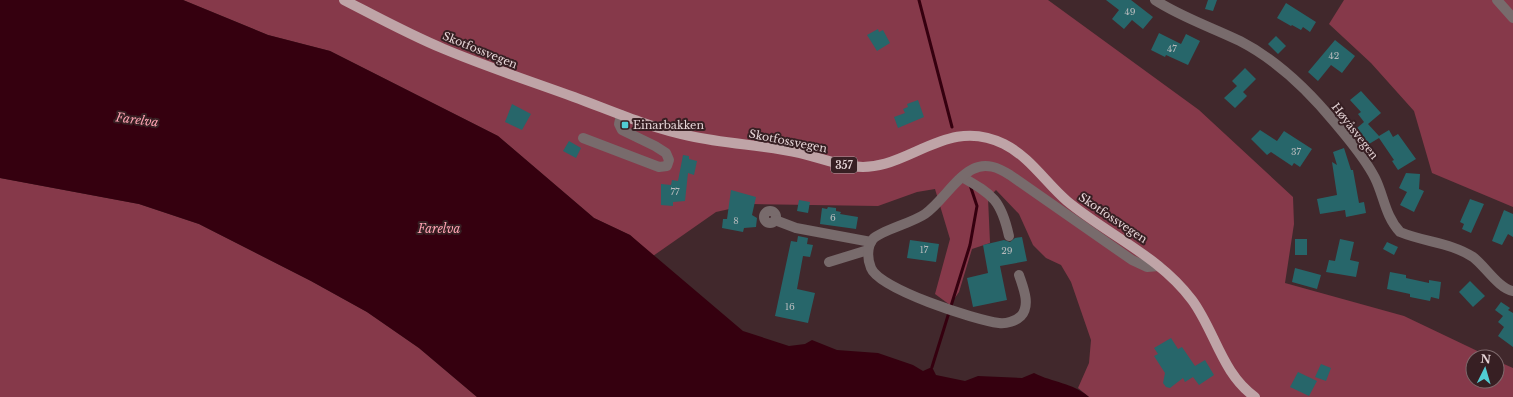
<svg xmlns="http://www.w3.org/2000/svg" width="1513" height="397" font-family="'Libre Baskerville',serif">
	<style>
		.forest { fill: #86394a }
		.water { fill: #35000f }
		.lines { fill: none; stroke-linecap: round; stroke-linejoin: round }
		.stream { stroke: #35000f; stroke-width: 3 }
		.building { fill: #27666a }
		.minor { stroke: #786b6c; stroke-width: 10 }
		.major { stroke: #bfa4a7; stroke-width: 10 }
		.poi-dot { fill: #51ccd3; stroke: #371f23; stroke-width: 1.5 }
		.labels { text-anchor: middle; stroke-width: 4; stroke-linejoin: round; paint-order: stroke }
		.number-label { font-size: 9px; fill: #b7babc }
		.shield { fill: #371f23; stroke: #b29fa2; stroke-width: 1 }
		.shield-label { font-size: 10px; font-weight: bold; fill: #e7d6d8 }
		.street-label { font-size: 11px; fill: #e7d6d8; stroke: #371f23 }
		.poi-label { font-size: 11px; fill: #e7d6d8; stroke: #371f23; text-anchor: start }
		.water-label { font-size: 12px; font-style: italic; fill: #fea3b2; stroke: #371f23 }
	</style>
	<rect width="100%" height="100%" fill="#41282c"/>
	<g class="forest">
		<path d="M183,0H1048L1199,110L1293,197L1294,224L1285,283L1404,316L1490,357H1473V381H1497V361L1513,368V397H1089L1078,388L1089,363L1091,340L1071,282L1061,265L1046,258L1033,245L1019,214L996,190L988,198L990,243L972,249L959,292L950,305L935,294L950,239L935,189L917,192L878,206L752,204L716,212L653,256L630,235L594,218L498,136L330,51L268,35Z"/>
		<path d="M1344,0H1513V207L1432,173L1414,111L1371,63L1329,24Z"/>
		<path d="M0,178L139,204L199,224L311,281L367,312L419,348L477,397H0Z"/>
	</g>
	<path class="water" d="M0,0H183L268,35L330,51L498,136L594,218L630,235L743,331L789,346L805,344L812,340L837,350L878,353L913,365L923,371L932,367L936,375L965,381L978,376L1022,378L1034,373C1054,383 1071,382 1089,397H477L419,348L367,312L311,281L199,224L139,204L0,178Z"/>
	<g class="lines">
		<g class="stream">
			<path d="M919,0L952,127"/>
			<path d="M932,367L970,245L977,206L970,185"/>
		</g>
	</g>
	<g class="building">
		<path d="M1106,0H1131L1153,17L1143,29L1132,20L1124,29L1112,19L1119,10Z"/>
		<path d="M1208,0H1217L1213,11L1205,9Z"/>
		<path d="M1286,3L1316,22L1310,32L1303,27L1301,30L1292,25L1291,26L1277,18Z"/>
		<path d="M878,29L879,32L883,30L890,43L877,51L867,35Z"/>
		<path d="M1159,33L1181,44L1186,34L1200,41L1188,65L1166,55L1165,57L1151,50Z"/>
		<path d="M1276,36L1286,46L1278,54L1268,44Z"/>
		<path d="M1335,40L1355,56L1342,73L1331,65L1318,81L1308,72Z"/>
		<path d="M1245,68L1256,79L1243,92L1247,96L1235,108L1224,98L1237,86L1232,81Z"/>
		<path d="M1361,91L1381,113L1368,124L1379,136L1389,130L1393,137L1398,134L1416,159L1398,170L1392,161L1394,160L1379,138L1369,144L1357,128L1364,122L1358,114L1361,112L1350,100Z"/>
		<path d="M918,100L924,117L898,128L894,117L905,113L903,109L908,107L907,104Z"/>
		<path d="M512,104L531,114L522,130L505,122Z"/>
		<path d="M1260,130L1277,141L1284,131L1312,149L1300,167L1294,163L1292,166L1271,152L1267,155L1251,139Z"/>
		<path d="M569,141L581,148L576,158L563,151Z"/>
		<path d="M1344,148L1351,170H1353L1359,203L1364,202L1366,213L1346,217L1345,210L1320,214L1317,199L1337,195L1332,162L1337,165L1333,152Z"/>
		<path d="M683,155L689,156V159L697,161L694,175L688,173L685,201L673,202V206L661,205V184L671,185L672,180L678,181Z"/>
		<path d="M1406,173L1420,174L1419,189L1424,191L1414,212L1400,205L1407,192L1399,188Z"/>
		<path d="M731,190L756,197L752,215L757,218L756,227L744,228L743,232L722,228L723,219H727Z"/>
		<path d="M1470,199L1484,204L1471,233L1462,229L1464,224L1460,222Z"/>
		<path d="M799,200L810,202L808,213L797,211Z"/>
		<path d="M828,207L836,208V211L841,212L840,214L858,217L856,229L820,224L822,208L827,209Z"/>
		<path d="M1504,210L1513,214V237L1508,234L1502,245L1492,241Z"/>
		<path d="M798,236L808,238L807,244L813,245L810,257L803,256L797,289L815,293L808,323L775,316L791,241L797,242Z"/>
		<path d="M1022,237L1027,261L1000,266L1007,300L973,307L967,278L988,273L983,245L1004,240L1010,242L1015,238Z"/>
		<rect x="1295" y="239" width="12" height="16"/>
		<path d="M1340,239L1354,242L1350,260L1359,262L1356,277L1326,272L1329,260L1335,261Z"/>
		<path d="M910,240L939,244L936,262L907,258Z"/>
		<path d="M1387,242L1398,247L1394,255L1383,249Z"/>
		<path d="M1295,268L1321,275L1317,289L1292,282Z"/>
		<path d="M1390,272L1406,275V278L1429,283V280L1441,282L1439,299L1431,297L1430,301L1410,297V294L1387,289Z"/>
		<path d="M1470,281L1485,296L1473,307L1459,292Z"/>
		<path d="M1501,302L1510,308L1508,310L1513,313V347L1498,336L1504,327L1498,322L1503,316L1495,310Z"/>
		<path d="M1171,338L1178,349L1182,347L1195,366L1205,360L1214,375L1199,385L1193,377L1185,382L1183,378L1170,388L1166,387L1163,383L1165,373L1154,356L1158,354L1154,348Z"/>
		<path d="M1321,364L1331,368L1326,381L1315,377Z"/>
		<path d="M1298,372L1317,381L1309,396L1290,387Z"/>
	</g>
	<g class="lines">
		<g class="minor">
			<path d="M1155,0C1181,17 1211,27 1240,41C1277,60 1309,91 1336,124C1349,140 1365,158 1375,178C1384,196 1385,216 1400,232C1424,242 1452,243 1473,257C1485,266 1499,289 1513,291"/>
			<path d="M1497,0L1513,18"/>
			<path d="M583,138L659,167L667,166L669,160L666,153L655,146L622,130L619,124L621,115"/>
			<path d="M962,177C993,195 1001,200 1009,236"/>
			<circle cx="770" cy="217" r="6"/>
			<path d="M775,220L796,228L871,242"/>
			<path d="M829,262L868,250"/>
			<path d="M1019,275C1023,287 1031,305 1021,316C1016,321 1006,324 999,323C975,320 879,289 871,268C867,259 867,246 873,239C880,231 912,223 925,214C942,202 955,178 973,169C986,162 999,168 1010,175L1132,260L1147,267L1159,266"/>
		</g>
		<path class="major" d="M344,0C377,17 410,35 444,49C487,67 530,81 574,97C612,111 650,128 690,136C726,144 764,145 800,153C818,157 834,164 852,166C906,175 944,114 1004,144C1030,157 1046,183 1067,201C1108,235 1159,256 1192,300C1215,331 1222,374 1255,397"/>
	</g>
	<rect class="poi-dot" x="621" y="121" width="8" height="8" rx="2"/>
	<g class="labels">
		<g class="number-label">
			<text x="1130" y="15">49</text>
			<text x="1172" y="52">47</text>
			<text x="1334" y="59">42</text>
			<text x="1296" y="155">37</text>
			<text x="675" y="195">77</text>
			<text x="833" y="221">6</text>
			<text x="736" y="224">8</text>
			<text x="924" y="253">17</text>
			<text x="1007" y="254">29</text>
			<text x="790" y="310">16</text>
		</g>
		<rect class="shield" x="831" y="157" width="26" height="16" rx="3"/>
		<g class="shield-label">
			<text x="844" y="169">357</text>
		</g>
		<g class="street-label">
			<text transform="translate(480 50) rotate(22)" y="4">Skotfossvegen</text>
			<text transform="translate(1355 131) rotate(52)" y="4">Høyåsvegen</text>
			<text transform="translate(788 141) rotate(11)" y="4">Skotfossvegen</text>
			<text transform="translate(1113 218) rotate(34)" y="4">Skotfossvegen</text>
		</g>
		<g class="poi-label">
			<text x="633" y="129">Einarbakken</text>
		</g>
		<g class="water-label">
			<text transform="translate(137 120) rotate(7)" y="4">Farelva</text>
			<text x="439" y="233">Farelva</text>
		</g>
	</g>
	<g transform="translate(1485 369) rotate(5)"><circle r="19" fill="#371f23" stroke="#7d686b"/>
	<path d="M0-3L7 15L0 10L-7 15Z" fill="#51ccd3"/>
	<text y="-6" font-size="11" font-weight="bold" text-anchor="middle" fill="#e7d6d8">N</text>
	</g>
</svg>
